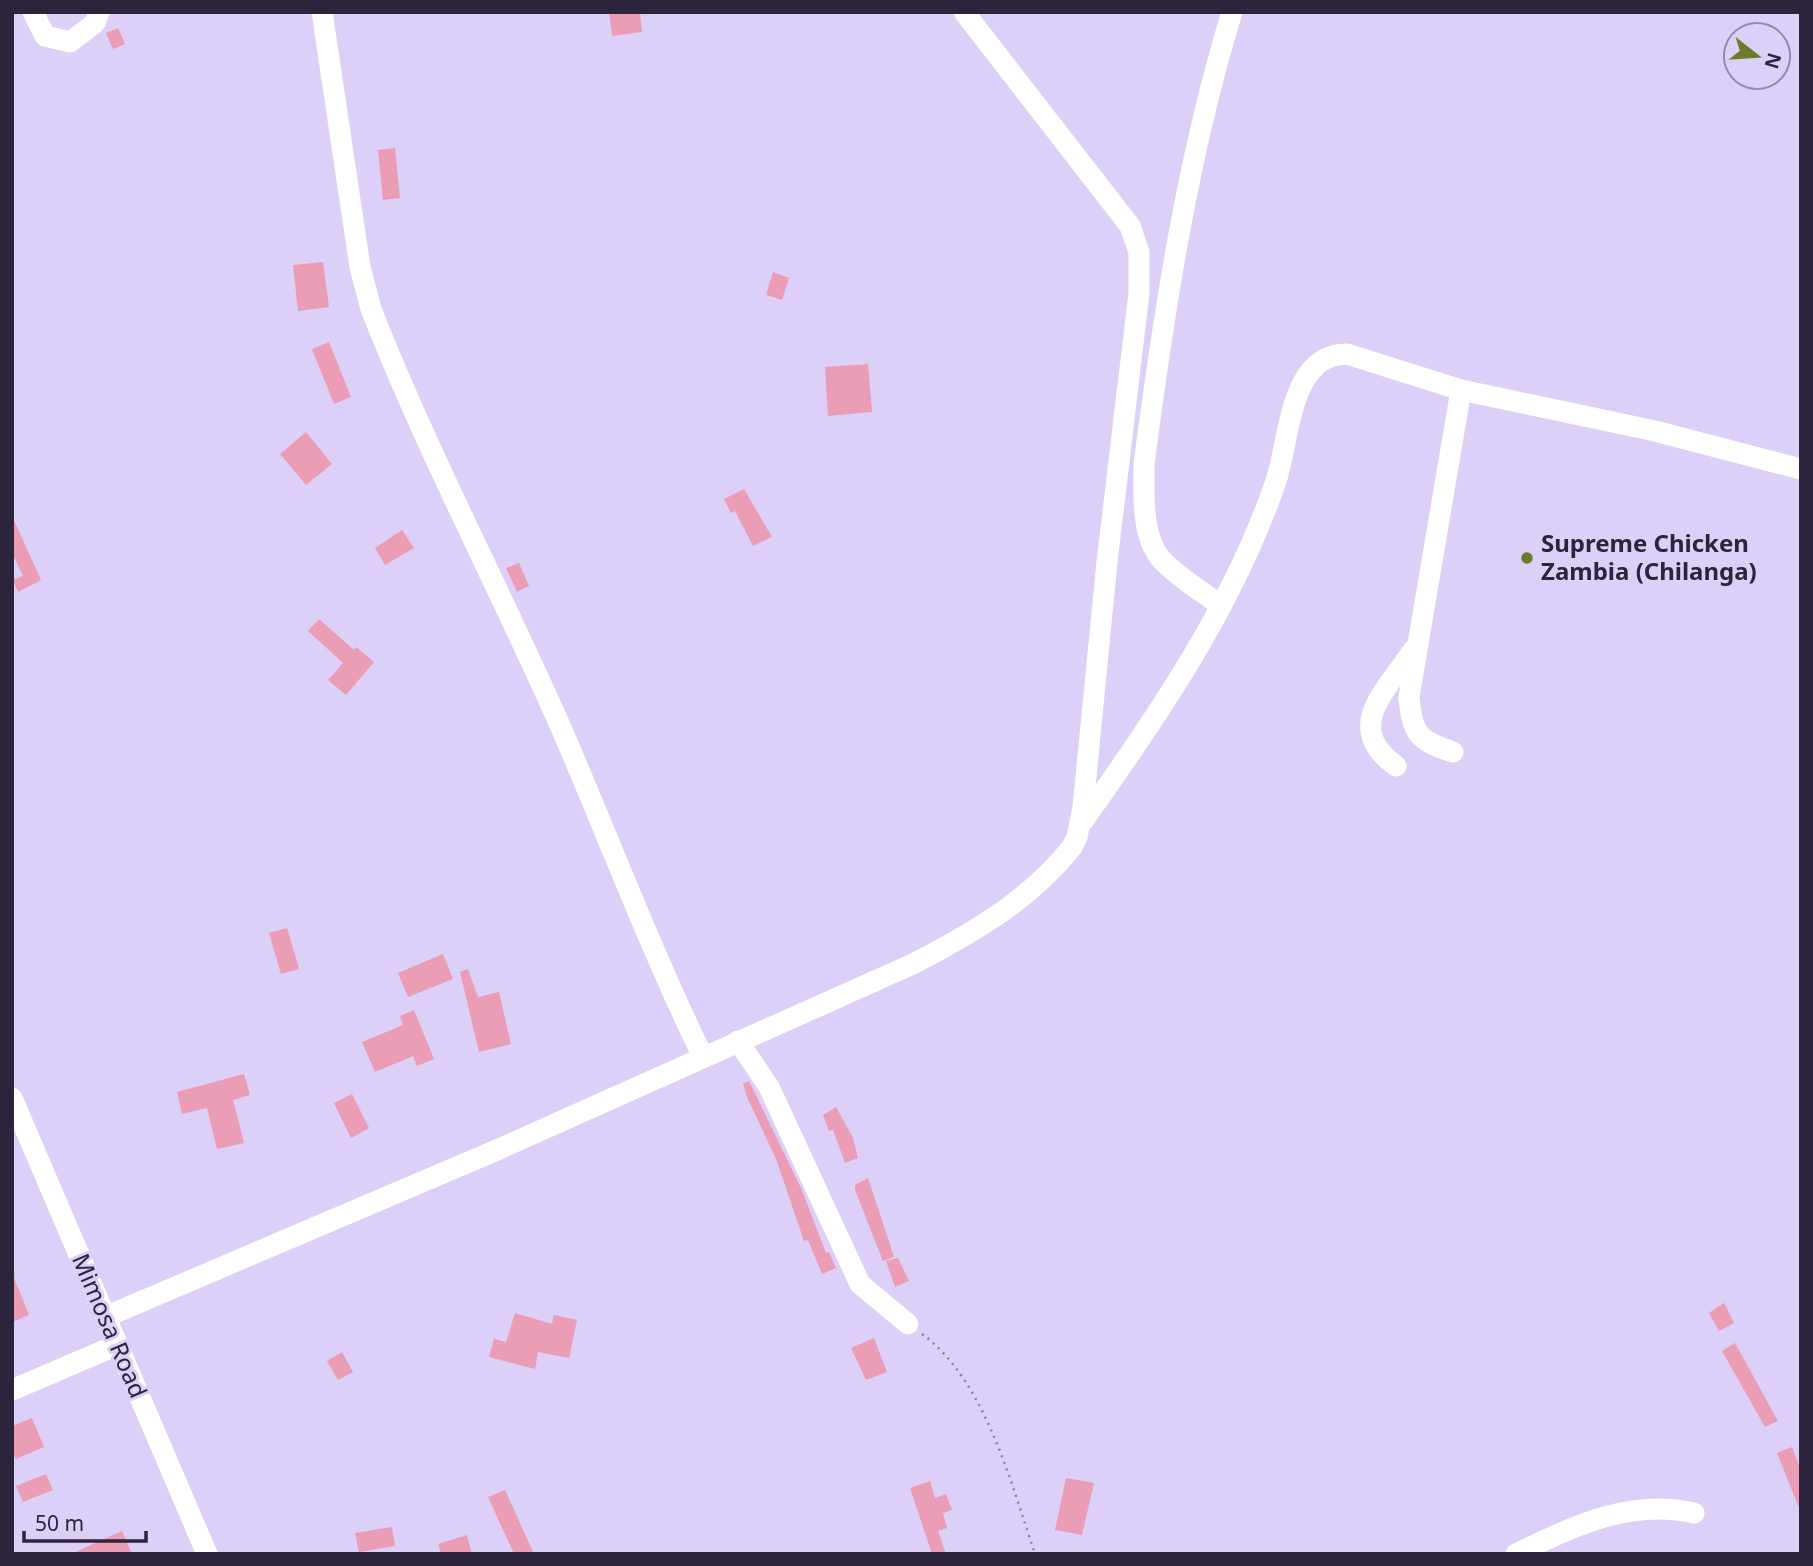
<svg xmlns="http://www.w3.org/2000/svg" width="1813" height="1566" font-family="'Noto Sans',sans-serif">
	<style>
		.building { fill: #eb9db5 }
		.lines { fill: none; stroke-linecap: round; stroke-linejoin: round }
		.path { stroke: #8c81a3; stroke-width: 2.5; stroke-dasharray: 2 5; stroke-linecap: butt }
		.minor { stroke: #fff; stroke-width: 21 }
		.poi-dot { fill: #6a7b2a; stroke: #dccff8; stroke-width: 2.5 }
		.labels { text-anchor: middle; stroke-width: 6; stroke-linejoin: round; paint-order: stroke }
		.poi-label { font-size: 24px; font-weight: bold; fill: #2c233d; stroke: #dccff8; text-anchor: start }
		.street-label { font-size: 24px; fill: #2c233d; stroke: #dccff8 }
	</style>
	<rect width="100%" height="100%" fill="#dccff8"/>
	<g class="building">
		<path d="M609,12H640L642,32L612,36Z"/>
		<path d="M118,28L125,44L113,49L106,33Z"/>
		<path d="M395,148L400,198L383,200L378,150Z"/>
		<path d="M323,262L329,307L298,311L293,265Z"/>
		<path d="M773,272L789,278L782,300L766,295Z"/>
		<path d="M329,342L351,397L334,404L312,349Z"/>
		<path d="M868,364L872,412L828,416L825,367Z"/>
		<path d="M306,432L332,464L306,485L280,454Z"/>
		<path d="M744,489L772,537L753,546L735,511L731,513L724,499Z"/>
		<path d="M12,516L41,580L18,592L13,580L23,576L12,552Z"/>
		<path d="M402,530L414,548L385,565L375,548Z"/>
		<path d="M519,563L529,586L517,592L506,568Z"/>
		<path d="M319,619L354,650L356,647L374,662L346,695L328,680L343,663L308,631Z"/>
		<path d="M287,928L299,969L281,974L269,933Z"/>
		<path d="M443,954L453,979L408,997L398,973Z"/>
		<path d="M468,969L478,997L499,992L511,1044L479,1052L460,972Z"/>
		<path d="M414,1010L434,1059L417,1066L413,1056L375,1072L362,1042L403,1025L400,1016Z"/>
		<path d="M244,1074L250,1095L233,1100L244,1143L217,1149L207,1108L182,1114L177,1092Z"/>
		<path d="M749,1081L801,1188L826,1253L829,1252L836,1268L822,1274L808,1240L804,1241L776,1159L747,1097L743,1084Z"/>
		<path d="M352,1094L369,1128L351,1138L334,1103Z"/>
		<path d="M836,1107L853,1138L858,1158L845,1163L833,1130L829,1131L823,1115Z"/>
		<path d="M868,1178L894,1257L883,1261L855,1190V1185Z"/>
		<path d="M898,1258L909,1281L895,1287L886,1261Z"/>
		<path d="M12,1273L29,1315L12,1322Z"/>
		<path d="M1724,1303L1734,1323L1719,1331L1709,1313Z"/>
		<path d="M515,1313L552,1324L554,1315L577,1320L569,1358L538,1352L535,1369L489,1357L494,1339L506,1342Z"/>
		<path d="M874,1338L887,1372L866,1380L851,1348Z"/>
		<path d="M1735,1343L1778,1421L1765,1427L1722,1351Z"/>
		<path d="M342,1352L353,1372L338,1380L327,1361Z"/>
		<path d="M32,1418L44,1447L16,1459L12,1451V1426Z"/>
		<path d="M1792,1447L1801,1470L1799,1508L1777,1453Z"/>
		<path d="M46,1474L53,1490L23,1502L16,1486Z"/>
		<path d="M1066,1478L1094,1483L1082,1535L1055,1530Z"/>
		<path d="M930,1481L935,1498L946,1494L952,1510L943,1513L947,1528L938,1531L946,1554H932L910,1488Z"/>
		<path d="M505,1490L534,1554H514L488,1497Z"/>
		<path d="M392,1527L395,1546L359,1552L355,1533Z"/>
		<path d="M122,1531L132,1554H71Z"/>
		<path d="M467,1535L472,1554H441L438,1544Z"/>
	</g>
	<g class="lines">
		<path class="path" d="M922,1334C985,1380 1011,1483 1035,1554"/>
		<g class="minor">
			<path d="M33,12L45,36L70,42L95,23L99,12"/>
			<path d="M322,12L360,267L371,309C427,452 500,589 562,730C609,839 651,950 703,1057"/>
			<path d="M1221,606C1202,591 1177,577 1161,559C1141,536 1144,492 1144,464C1164,312 1187,159 1232,12"/>
			<path d="M1453,752C1418,741 1412,733 1409,697L1461,390"/>
			<path d="M1396,766C1342,727 1387,690 1414,649"/>
			<path d="M1083,821C1159,714 1233,606 1276,481C1290,439 1289,354 1347,354L1461,390L1655,431L1801,469"/>
			<path d="M738,1041L769,1087L860,1284L908,1324"/>
			<path d="M12,1098L207,1554"/>
			<path d="M105,1317L497,1150L915,963C974,932 1030,900 1072,847L1077,837L1083,807L1107,562L1139,293V252L1130,226L964,12"/>
			<path d="M12,1390L117,1345"/>
			<path d="M1516,1554C1572,1527 1630,1498 1694,1513"/>
		</g>
	</g>
	<circle class="poi-dot" cx="1527" cy="558" r="7"/>
	<g class="labels">
		<g class="poi-label">
			<text x="1541" y="552">Supreme Chicken<tspan x="1541" dy="28">Zambia (Chilanga)</tspan></text>
		</g>
		<g class="street-label">
			<text transform="translate(109 1326) rotate(67)" y="8">Mimosa Road</text>
		</g>
	</g>
	<rect width="1813" height="1566" fill="none" stroke="#2c233d" stroke-width="28"/>
	<g transform="translate(1757 56) rotate(107)"><circle r="33" fill="#dccff8" stroke="#968aad" stroke-width="2"/>
	<path d="M0-5L12 26L0 18L-12 26Z" fill="#6a7b2a"/>
	<text y="-10" font-size="19" font-weight="bold" text-anchor="middle" fill="#2c233d">N</text>
	</g>
	<path d="M24 1531v10h122v-10" fill="none" stroke="#2c233d" stroke-width="3.5"/>
	<text x="35" y="1531" font-size="21" fill="#2c233d" stroke="#dccff8" stroke-width="5" paint-order="stroke">50 m</text>
</svg>
